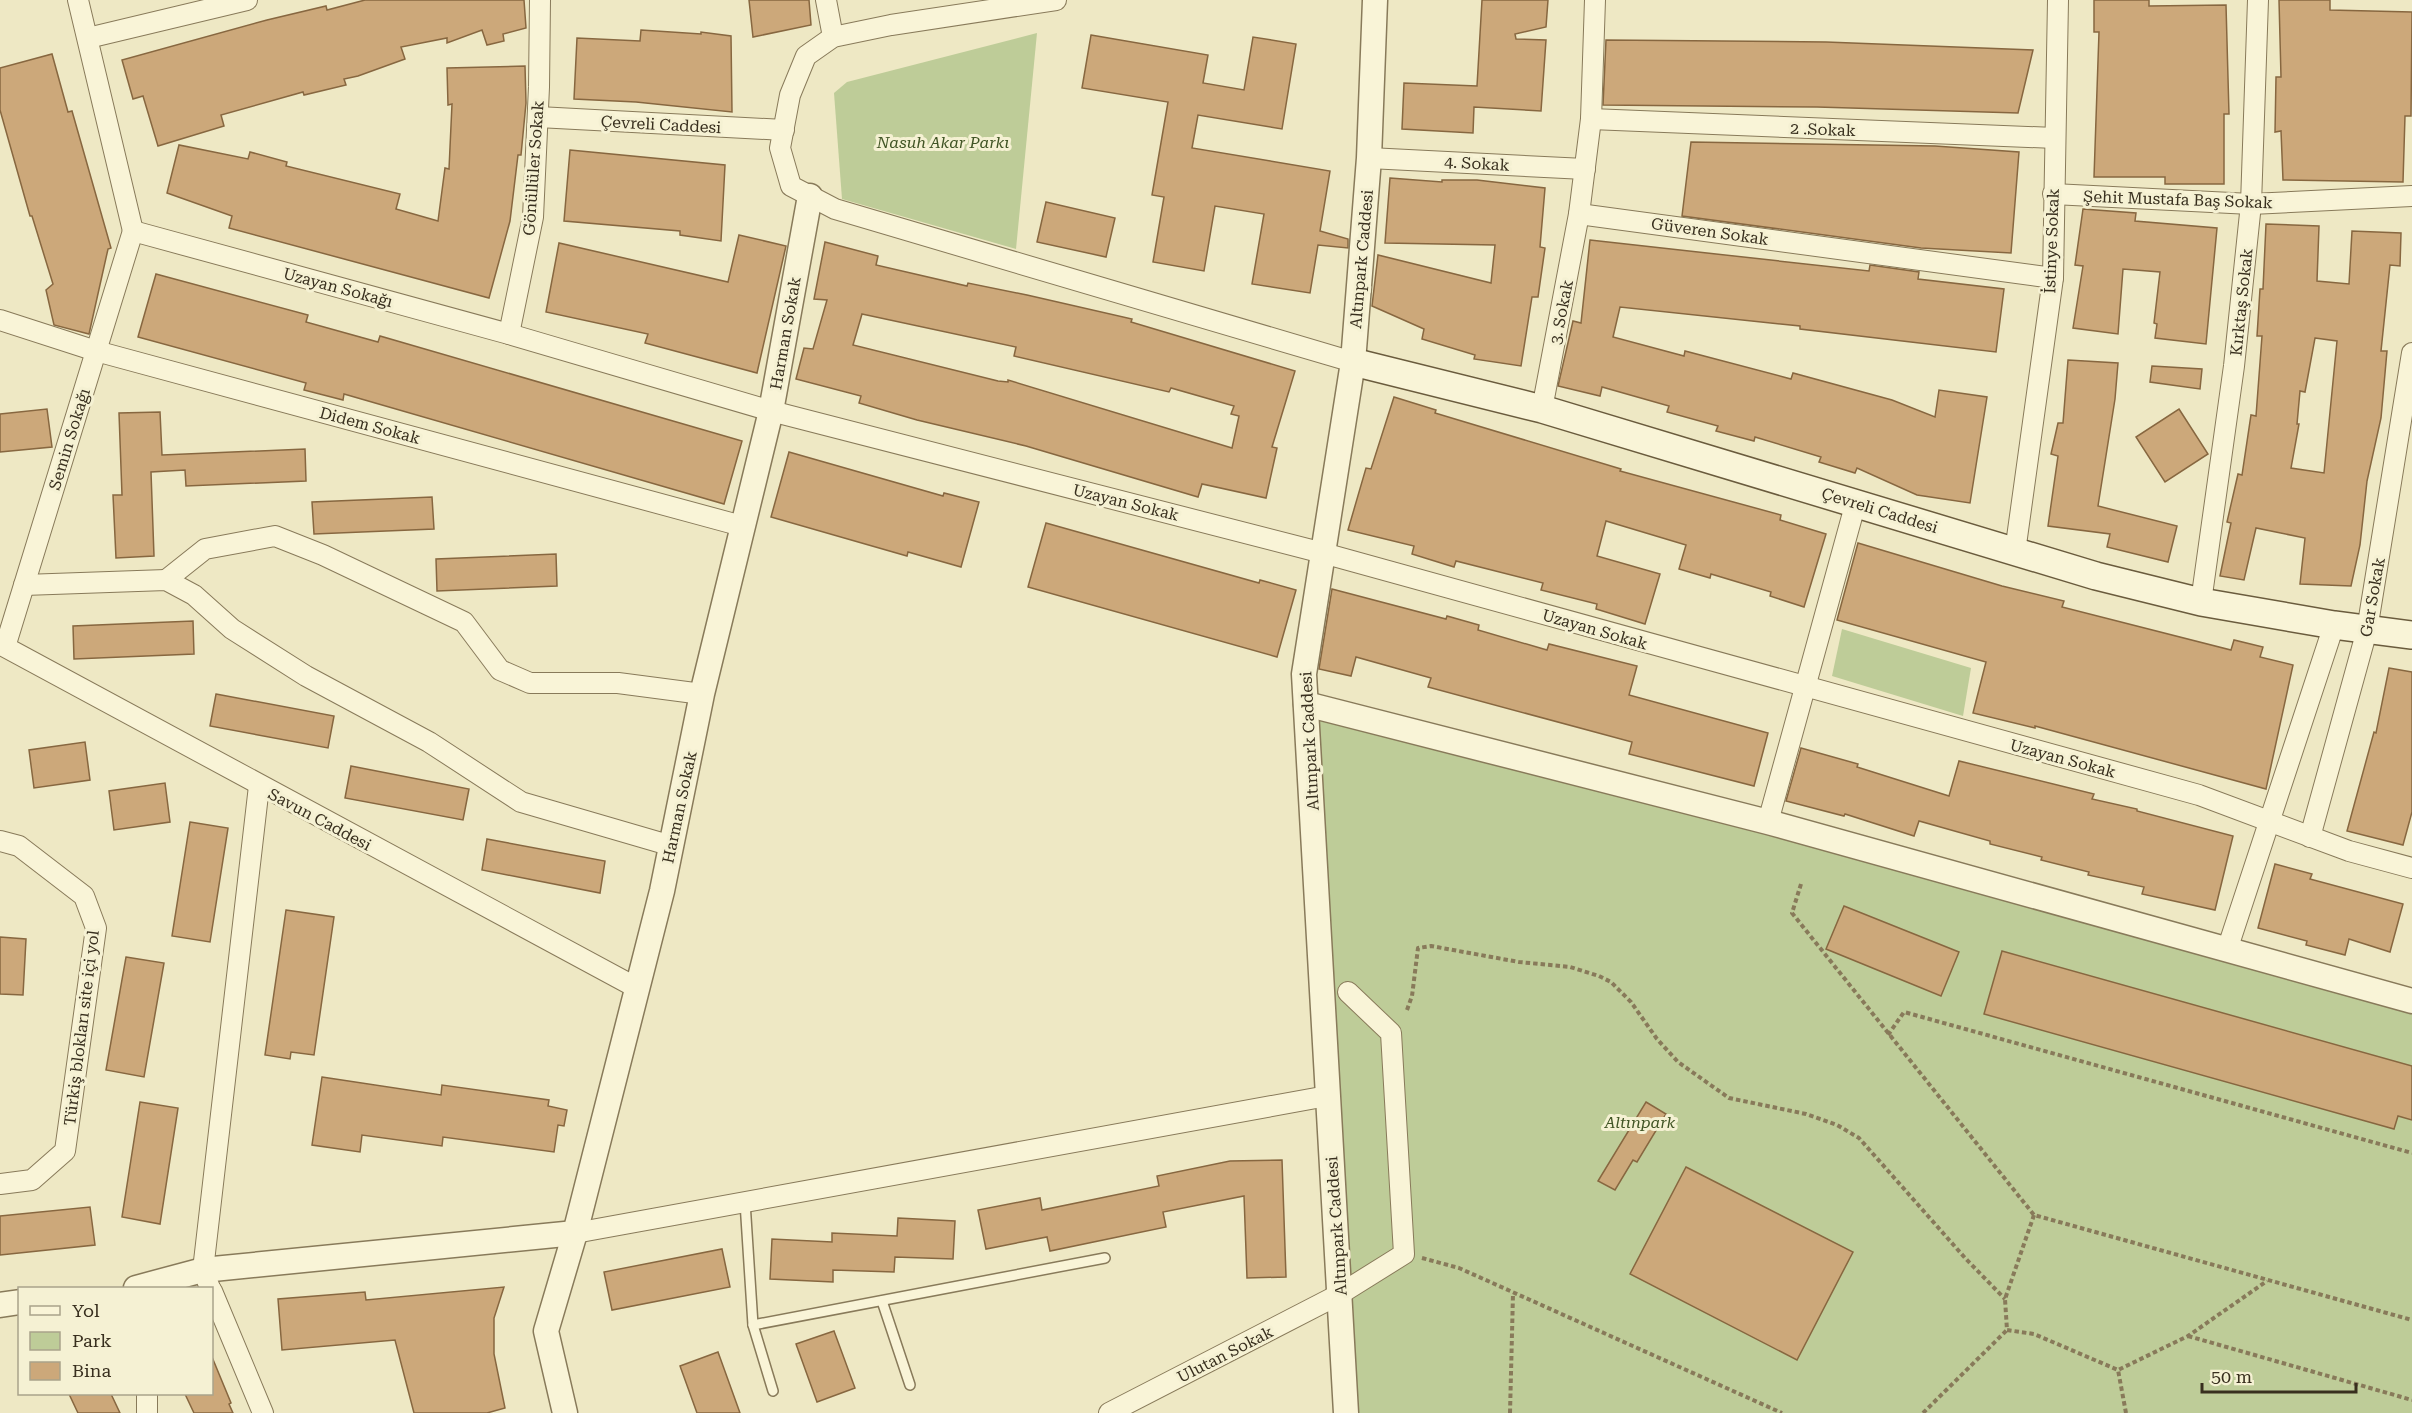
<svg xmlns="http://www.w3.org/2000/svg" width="2412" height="1413" font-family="'Roboto Serif',serif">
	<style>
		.green { fill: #becc98 }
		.building { fill: #cca87a; stroke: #876740; stroke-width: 1.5; fill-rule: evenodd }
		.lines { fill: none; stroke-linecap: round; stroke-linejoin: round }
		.service-casing { stroke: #887a5a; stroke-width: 12 }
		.minor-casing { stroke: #887a5a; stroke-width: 22 }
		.tertiary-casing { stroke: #887a5a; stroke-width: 27 }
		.secondary-casing { stroke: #6a5b3d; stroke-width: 30 }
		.path { stroke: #887a5a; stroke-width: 4; stroke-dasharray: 4.5 3; stroke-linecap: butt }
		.service { stroke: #f9f4d7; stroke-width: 9 }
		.minor { stroke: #f9f4d7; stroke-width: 20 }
		.tertiary { stroke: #f9f4d7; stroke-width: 24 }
		.secondary { stroke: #f9f4d7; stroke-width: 27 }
		.labels { text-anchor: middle; stroke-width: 6; stroke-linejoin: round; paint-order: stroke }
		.street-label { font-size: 16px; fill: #382f1e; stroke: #f5f1d3 }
		.park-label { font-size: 16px; font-style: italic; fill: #415525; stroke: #f5f1d3 }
	</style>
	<rect width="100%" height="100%" fill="#eee8c4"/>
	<g class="green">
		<path d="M1037,33L1016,249L842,199L834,93L847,82Z"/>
		<path d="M1842,629L1971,668L1963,716L1832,676Z"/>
		<path d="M1306,704L2412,1001V1413H1346Z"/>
	</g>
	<g class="building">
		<path d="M365,0H524L526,28L503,34L504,41L487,45L482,30L447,43V38L401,47L405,59L358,76L344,79L346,85L304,95L303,92L221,115L224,126L158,146L143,96L133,99L122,60L267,20L326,6L327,10Z"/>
		<path d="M749,0H809L811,25L753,37Z"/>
		<path d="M1482,0H1548L1546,27L1515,34L1516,39L1546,40L1541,111L1474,107L1473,133L1402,129L1404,83L1477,86Z"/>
		<path d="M2094,0H2149V6L2226,5L2229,114H2224V184H2165V177H2094L2099,32H2094Z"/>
		<path d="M2279,0H2330V10L2412,12L2411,116H2405L2403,182L2283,180L2281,131L2275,132L2276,77H2281Z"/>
		<path d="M641,30L701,34V32L731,36L732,112L636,102L574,99L577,38L640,41Z"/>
		<path d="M1091,35L1208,55L1203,83L1244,90L1253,37L1296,44L1282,129L1198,115L1192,148L1330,171L1320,231L1348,239V248L1318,245L1310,293L1252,284L1264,214L1215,206L1204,271L1153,262L1164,197L1152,195L1168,102L1082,88Z"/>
		<path d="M1606,40L1826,42L2033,50L2018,113L1817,107L1603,105Z"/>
		<path d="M52,54L68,112L72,111L111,248L108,249L89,334L54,325L46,290L53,284L32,216H30L0,110V68Z"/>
		<path d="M525,66L526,103L521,155H518L510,221L489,298L229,228L232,216L167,193L179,145L248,159L250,152L287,162L286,166L400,194L396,209L438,221L445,168L449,169L452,104L448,105L447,68Z"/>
		<path d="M1691,142L1935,146L2019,152L2011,253L1921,248L1682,216Z"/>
		<path d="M570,150L725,165L721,241L680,235V231L564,221Z"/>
		<path d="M1390,178L1442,182V180H1477L1545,188L1540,247L1545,248L1538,297H1532L1521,366L1474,359L1475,355L1422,339L1424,329L1372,306L1378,255L1491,283L1495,245L1385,243Z"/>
		<path d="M1046,202L1115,218L1106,257L1037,242Z"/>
		<path d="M2083,209L2136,213L2135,221L2217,228L2206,344L2155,338L2157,324L2154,323L2160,272L2123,269L2118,334L2073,328L2083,266L2075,265Z"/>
		<path d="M2266,224L2319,226L2317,281L2349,284L2352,231L2401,233L2400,266L2390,265L2381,351H2387L2381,418L2367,481L2360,545L2351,586L2300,584L2305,538L2256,528L2244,580L2220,576L2231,523L2227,522L2238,474L2242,475L2251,415L2256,416L2262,336H2257L2260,289H2263ZM2315,338L2337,341L2324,473L2291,468L2299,424H2297L2300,391L2305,392Z"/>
		<path d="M739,235L786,246L757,373L645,343L648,334L546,312L559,243L728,282Z"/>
		<path d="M1590,240L1869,271L1870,265L1919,272L1918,279L2004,289L1996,352L1800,329V326L1620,307L1613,337L1684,356L1685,351L1791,379L1793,373L1892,400L1935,417L1939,390L1987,397L1970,503L1917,495L1857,468L1855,473L1819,462L1821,457L1755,437L1754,441L1716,431L1718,426L1667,412L1669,406L1602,387L1600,396L1558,386L1573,321L1581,323Z"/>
		<path d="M825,242L878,256L876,265L967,286L968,283L1027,295L1132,319L1131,322L1295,371L1272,447L1277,448L1266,498L1202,484L1198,497L1026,446L917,420L859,403L861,396L796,379L804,348L813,349L827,300L814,299ZM862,314L1016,347L1014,356L1169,392L1171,388L1234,406L1231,414L1239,416L1232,448L1008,380V382L998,381L853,345Z"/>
		<path d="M156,274L308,315L306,322L378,342L380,336L742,441L724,504L344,394L343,400L304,390L306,383L138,337Z"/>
		<path d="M2068,360L2118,363L2115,399L2098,506L2177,526L2168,562L2107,547L2110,534L2048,526L2058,456L2051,454L2058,423H2063Z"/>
		<path d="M2152,366L2202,369L2200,389L2150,382Z"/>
		<path d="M1394,397L1436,410L1435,413L1621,469L1620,471L1781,515L1780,520L1826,534L1804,607L1770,596L1771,592L1711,574L1710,578L1679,569L1686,545L1606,521L1597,556L1660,574L1645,624L1596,609L1597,604L1541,590L1543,583L1456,561L1454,567L1412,554L1414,546L1348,530L1366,468L1371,469Z"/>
		<path d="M47,409L52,447L0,452V414Z"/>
		<path d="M2179,409L2208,454L2165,482L2136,437Z"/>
		<path d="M160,412L162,455L305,449L306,481L186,486L185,470L151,472L154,556L116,558L113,495H122L119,413Z"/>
		<path d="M789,452L943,496L944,493L979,502L961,567L908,552L907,556L771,517Z"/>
		<path d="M432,497L434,529L314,534L312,502Z"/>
		<path d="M1046,523L1259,583L1260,580L1296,590L1277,657L1028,587Z"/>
		<path d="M1858,543L2002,586L2064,601L2062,607L2231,650L2234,640L2263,647L2260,657L2293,665L2266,789L2035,726V728L1973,713L1986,662L1837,620Z"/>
		<path d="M556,554L557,586L437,591L436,559Z"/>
		<path d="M1332,589L1446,619L1447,616L1479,625L1478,630L1547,650L1549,644L1637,666L1629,695L1768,733L1754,786L1629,754L1632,742L1428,687L1431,678L1356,657L1351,676L1319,669Z"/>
		<path d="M193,621L194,654L74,659L73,626Z"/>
		<path d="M2389,668L2412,672V812L2403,845L2347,831L2374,732L2376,733Z"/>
		<path d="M216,694L334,716L328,748L210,726Z"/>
		<path d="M85,742L90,780L34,788L29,750Z"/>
		<path d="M1801,748L1858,764L1857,767L1949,796L1959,761L2094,794L2092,799L2137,809V811L2233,836L2215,910L2142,894L2144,887L2088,875L2089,872L2041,860L2042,857L1990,844V841L1919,821L1914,836L1845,814L1844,816L1786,801Z"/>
		<path d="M351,766L469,789L463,820L345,798Z"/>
		<path d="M165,783L170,822L114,830L109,791Z"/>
		<path d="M190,822L228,828L210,942L172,936Z"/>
		<path d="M487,839L605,861L600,893L482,870Z"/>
		<path d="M2275,864L2312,874L2310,879L2403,904L2390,952L2349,939L2345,955L2306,945L2307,941L2258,928Z"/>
		<path d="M1844,906L1959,952L1941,996L1826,949Z"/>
		<path d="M286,910L334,917L314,1055L291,1052L290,1059L265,1055Z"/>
		<path d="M0,937L26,939L23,995L0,994Z"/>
		<path d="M2002,951L2412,1066V1120L2398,1116L2394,1129L1984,1014Z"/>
		<path d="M126,957L164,963L144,1077L106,1070Z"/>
		<path d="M322,1077L441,1095L442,1085L549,1100L548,1106L567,1110L564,1126L558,1125L554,1152L443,1137L442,1146L362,1135L360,1152L312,1145Z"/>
		<path d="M140,1102L178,1108L160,1224L122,1217Z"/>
		<path d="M1646,1102L1666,1114L1637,1162L1633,1160L1615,1190L1598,1181Z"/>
		<path d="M1282,1160L1286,1277L1247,1278L1244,1196L1163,1212L1166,1227L1050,1251L1047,1237L986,1249L978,1210L1040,1198L1042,1210L1159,1186L1157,1176L1230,1161Z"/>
		<path d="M1686,1167L1853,1252L1797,1360L1630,1274Z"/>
		<path d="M90,1207L95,1245L0,1255V1216Z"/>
		<path d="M898,1218L955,1221L953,1259L895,1257L894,1272L833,1270V1282L770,1279L772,1239L832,1242V1233L897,1236Z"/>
		<path d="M722,1249L730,1287L612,1310L604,1272Z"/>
		<path d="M504,1287L494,1318V1354L505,1408L487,1413H414L395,1340L282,1350L278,1299L365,1292L366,1300Z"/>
		<path d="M834,1331L855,1388L817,1402L796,1344Z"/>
		<path d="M718,1352L740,1413H697L680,1366Z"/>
		<path d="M212,1357L231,1403L229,1404L233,1413H194L185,1394H212Z"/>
		<path d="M69,1394H111L120,1413H78Z"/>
	</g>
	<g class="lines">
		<g class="service-casing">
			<g id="service">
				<path d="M745,1202L753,1325L773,1391"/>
				<path d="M882,1301L910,1385"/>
				<path d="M753,1325L1105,1258"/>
			</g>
		</g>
		<g class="minor-casing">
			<g id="minor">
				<path d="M78,0L133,231"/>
				<path d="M826,0L833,37"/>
				<path d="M1056,0L891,25L833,37L806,56L790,95L780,148L791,186L835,209L1353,362"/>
				<path d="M88,38L247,0"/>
				<path d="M538,117L784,130"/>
				<path d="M1591,119L2055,138"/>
				<path d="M1369,158L1585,169"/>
				<path d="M2053,194L2251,204L2412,196"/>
				<path d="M1579,214L2053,278"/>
				<path d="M133,231L509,334L771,411L1323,553L2199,795L2349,851L2412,868"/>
				<path d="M133,231L5,647L637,988"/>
				<path d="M0,320L96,351L742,526"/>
				<path d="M509,334L533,217L539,87L540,0"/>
				<path d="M1542,409L1579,214L1591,119L1595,0"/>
				<path d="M2015,552L2053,278L2058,0"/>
				<path d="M166,580L205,549L275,536L323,555L464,622L500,670L530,683H618L702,694"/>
				<path d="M24,585L166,580L194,595L232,629L306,676L429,742L521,802L672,846"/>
				<path d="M2201,602L2234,366L2251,204L2258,0"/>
				<path d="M1768,822L1856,502"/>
				<path d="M2310,837L2367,630L2412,353"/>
				<path d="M0,841L19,846L84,896L96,928L65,1151L32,1180L0,1184"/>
				<path d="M2227,950L2334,625"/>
				<path d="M575,1233L1327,1096"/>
				<path d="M210,1288L203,1270L259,786"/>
				<path d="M212,1291L263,1413"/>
				<path d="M147,1394V1413"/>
				<path d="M1109,1413L1340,1294L1404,1254L1391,1033L1348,992"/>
			</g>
		</g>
		<g class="tertiary-casing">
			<g id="tertiary">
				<path d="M1306,704L1768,822L2412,1001"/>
				<path d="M136,1288L203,1270L575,1233"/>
				<path d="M0,1305L20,1302"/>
				<path d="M565,1413L546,1331L575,1233L662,891L702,694L771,411L810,196"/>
				<path d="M1346,1413L1304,674L1353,362L1369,158L1375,0"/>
			</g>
		</g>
		<g class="secondary-casing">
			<path id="secondary" d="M1353,362L1542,409L2096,576L2201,602L2334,625L2412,635"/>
		</g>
		<g class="path">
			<path d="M1801,884L1792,913L2034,1215L2412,1320"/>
			<path d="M1407,1010L1412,996L1418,948L1431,946L1519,962L1570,967L1599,976L1611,982L1631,1002L1657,1039L1678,1062L1729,1098L1806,1114L1837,1125L1859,1138L1966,1259L2005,1299"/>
			<path d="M1888,1035L1904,1012L2412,1153"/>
			<path d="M2034,1215L2005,1299L2007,1330L2034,1334L2118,1370"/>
			<path d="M1422,1258L1459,1268L1782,1413"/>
			<path d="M2188,1336L2412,1400"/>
			<path d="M1510,1413L1513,1294"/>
			<path d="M1923,1413L2007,1330"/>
			<path d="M2126,1413L2118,1370L2188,1336L2267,1281"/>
		</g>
		<use href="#service" class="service"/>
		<use href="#minor" class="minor"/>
		<use href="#tertiary" class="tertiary"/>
		<use href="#secondary" class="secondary"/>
	</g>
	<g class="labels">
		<g class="street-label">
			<text transform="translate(661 124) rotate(3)" y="6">Çevreli Caddesi</text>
			<text transform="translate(1823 129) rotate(2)" y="6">2 .Sokak</text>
			<text transform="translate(1477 163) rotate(3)" y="6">4. Sokak</text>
			<text transform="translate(533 168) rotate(-86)" y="6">Gönüllüler Sokak</text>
			<text transform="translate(2178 199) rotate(2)" y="6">Şehit Mustafa Baş Sokak</text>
			<text transform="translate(1710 231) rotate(8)" y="6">Güveren Sokak</text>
			<text transform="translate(2051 241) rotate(-88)" y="6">İstinye Sokak</text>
			<text transform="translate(1361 259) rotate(-85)" y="6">Altınpark Caddesi</text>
			<text transform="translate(338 287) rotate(15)" y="6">Uzayan Sokağı</text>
			<text transform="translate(2241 302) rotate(-84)" y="6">Kırktaş Sokak</text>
			<text transform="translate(1561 312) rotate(-79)" y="6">3. Sokak</text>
			<text transform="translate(785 333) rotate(-80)" y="6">Harman Sokak</text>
			<text transform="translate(370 425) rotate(15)" y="6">Didem Sokak</text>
			<text transform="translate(69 439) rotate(-73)" y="6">Semin Sokağı</text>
			<text transform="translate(1126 502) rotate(14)" y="6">Uzayan Sokak</text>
			<text transform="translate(1880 510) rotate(17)" y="6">Çevreli Caddesi</text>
			<text transform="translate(2372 597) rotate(-80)" y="6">Gar Sokak</text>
			<text transform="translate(1595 629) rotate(16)" y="6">Uzayan Sokak</text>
			<text transform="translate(1309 741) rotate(-93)" y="6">Altınpark Caddesi</text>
			<text transform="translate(2063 758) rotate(15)" y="6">Uzayan Sokak</text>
			<text transform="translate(679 807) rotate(-78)" y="6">Harman Sokak</text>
			<text transform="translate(320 819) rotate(28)" y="6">Savun Caddesi</text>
			<text transform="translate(81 1028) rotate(-83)" y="6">Türkiş blokları site içi yol</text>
			<text transform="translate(1336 1226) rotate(-94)" y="6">Altınpark Caddesi</text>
			<text transform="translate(1225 1354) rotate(-27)" y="6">Ulutan Sokak</text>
		</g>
		<g class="park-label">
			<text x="943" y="148">Nasuh Akar Parkı</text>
			<text x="1640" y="1128">Altınpark</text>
		</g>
	</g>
	<rect x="18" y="1287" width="195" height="108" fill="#f5f1d3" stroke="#a9a38b" stroke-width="1.5"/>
	<rect x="30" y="1306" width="30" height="9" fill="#f9f4d7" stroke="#a9a38b" stroke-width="1.5"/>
	<text x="72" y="1317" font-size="18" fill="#382f1e">Yol</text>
	<rect x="30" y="1332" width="30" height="18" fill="#becc98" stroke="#a9a38b" stroke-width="1.5"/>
	<text x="72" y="1347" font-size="18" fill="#382f1e">Park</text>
	<rect x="30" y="1362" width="30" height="18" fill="#cca87a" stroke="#a9a38b" stroke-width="1.5"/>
	<text x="72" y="1377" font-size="18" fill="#382f1e">Bina</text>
	<path d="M2202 1383v9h154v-9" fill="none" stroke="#382f1e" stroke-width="3"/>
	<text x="2211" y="1383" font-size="18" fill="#382f1e" stroke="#f5f1d3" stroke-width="4.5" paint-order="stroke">50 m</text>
</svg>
